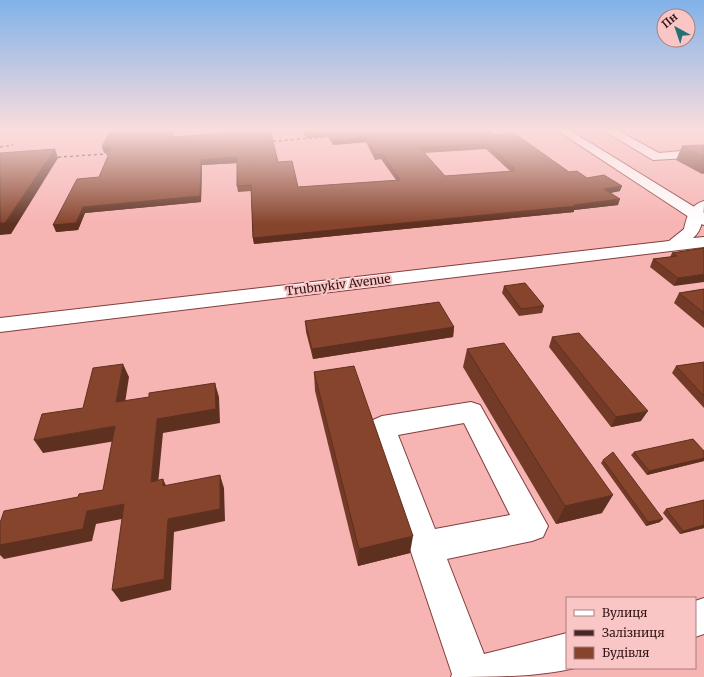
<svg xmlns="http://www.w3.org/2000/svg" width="704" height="677" font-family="Merriweather,serif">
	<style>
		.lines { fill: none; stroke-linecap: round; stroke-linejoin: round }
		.minor-casing { stroke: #843d3f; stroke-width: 2 }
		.major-casing { stroke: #843d3f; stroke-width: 2 }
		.minor { fill: #fff; fill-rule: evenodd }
		.major { fill: #fff; fill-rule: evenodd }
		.rail { stroke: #482627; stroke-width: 1.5; stroke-dasharray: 3 3; stroke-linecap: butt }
		.wall { fill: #733a27; fill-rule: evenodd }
		.shaded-wall { fill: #5e3020 }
		.building { fill: #86442d; stroke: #5e3020; fill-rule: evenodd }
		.labels { text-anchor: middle; stroke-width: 4; stroke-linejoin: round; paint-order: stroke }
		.street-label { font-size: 12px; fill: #331516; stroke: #f9c6c5 }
	</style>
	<rect width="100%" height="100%" fill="#f6b4b3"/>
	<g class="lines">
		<g class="minor-casing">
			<g id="minor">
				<path d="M555,129H568L704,213V225L698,223Z"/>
				<path d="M601,129H615L659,153L704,149V157L653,160Z"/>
				<path d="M471,402L480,405L548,526L543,537L532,541L447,559L484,654L567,633V668H575C537,677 491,677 451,677L452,674L369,427L373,420L382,416ZM464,423L510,515L435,529L398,435Z"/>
				<path d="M704,598V634L695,637V601Z"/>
			</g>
		</g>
		<g class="major-casing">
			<path id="major" d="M704,201C704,214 703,230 693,238L704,237V247L0,332V318L669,241L684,229C687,216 690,205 704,201Z"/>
		</g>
		<use href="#minor" class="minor"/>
		<use href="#major" class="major"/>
		<g class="rail">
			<path d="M261,142L328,137"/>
			<path d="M0,147L13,145"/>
			<path d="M46,158L120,153"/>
		</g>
	</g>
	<g class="wall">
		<path d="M111,129H174V131L173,137L247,131V129H270L278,162L298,187L396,180L381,159L375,160L366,142L333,145L328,137L306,138L302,129H488L494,135L569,172L587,178L620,191L611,193L618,205L574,210V212L254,244L253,238L251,191L238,192L237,186V163L202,165L201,202L85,213L78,230L56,232L99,177L109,152L104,153ZM486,149L510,171L445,176L424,153Z"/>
		<path d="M704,145V173L702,174L676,160L682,146Z"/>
		<path d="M704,248L674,286L650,267L653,259L670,257L672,253Z"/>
		<path d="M504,286L544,306L542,313L519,316L502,293Z"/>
		<path d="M704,289V328L674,303L679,293Z"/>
		<path d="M305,321L454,327L453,337L313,359L306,332Z"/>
		<path d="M552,337L641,421L611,427L549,347Z"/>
		<path d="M467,349L602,513L556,524L463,367Z"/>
		<path d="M704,362V408L672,373L676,366Z"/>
		<path d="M314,372L410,553L358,566L315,391Z"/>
		<path d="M704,451V461L647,475L631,455L634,452Z"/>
		<path d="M603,460L660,522L646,526L601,463Z"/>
		<path d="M704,500V528L680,534L663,513L666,509Z"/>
	</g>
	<g class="shaded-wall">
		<path d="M173,129H174V131L173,142L171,137Z"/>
		<path d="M366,137V142L333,145V140Z"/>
		<path d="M102,147H112L113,152L104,153Z"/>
		<path d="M55,149L58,158L11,234L0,235V223Z"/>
		<path d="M237,157L238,163L202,165L201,202L85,213L78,230L56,232L53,225L83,207L201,160Z"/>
		<path d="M704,169V173L702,174Z"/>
		<path d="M622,186L620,191L602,194L604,189Z"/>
		<path d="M620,199L618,205L574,210V212L254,244L253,238L574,205Z"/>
		<path d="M704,274V282L674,286L678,278Z"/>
		<path d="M454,327L453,337L313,359L312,349Z"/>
		<path d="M123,364L129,377L123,416L116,402Z"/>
		<path d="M215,383L219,397L220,423L163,433L157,495L151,482L157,419Z"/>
		<path d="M648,411L641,421L611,427L616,417Z"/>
		<path d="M115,426L122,440L43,453L34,440Z"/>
		<path d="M704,458V461L647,475L649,471Z"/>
		<path d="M220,475L224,488L225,521L174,532L171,590L121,602L112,590L168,519Z"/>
		<path d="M163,479L169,492L163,486Z"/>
		<path d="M613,495L602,513L556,524L565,506Z"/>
		<path d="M124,504L132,517L96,524L92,541L4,559L0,555V545L87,511Z"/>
		<path d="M663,519L660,522L646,526L648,522Z"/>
		<path d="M704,525V528L680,534L683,531Z"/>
		<path d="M413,536L410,553L358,566L359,549Z"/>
	</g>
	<g class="building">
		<path d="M111,129H173L171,137L248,131V129H270L278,162L292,161L298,187L400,180L382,154H375L366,137L333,140L328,132L305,133L304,129H488L494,135L514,133L569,172L577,171L587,178L604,175L622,186L604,189L620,199L574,205L576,206L253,238L251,185L237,186V157L201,160L200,196L83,207L76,223L53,225L77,179L99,177L112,147H102ZM487,144L515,169H512L514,171L445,176L420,148Z"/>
		<path d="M704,145V157L682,146Z"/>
		<path d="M55,149L5,223H0V153Z"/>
		<path d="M704,248V274L678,278L653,259L677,256L672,253Z"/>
		<path d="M525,283L544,306L521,309L504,286Z"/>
		<path d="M704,289V313L679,293Z"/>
		<path d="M439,302L454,327L312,349L305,321Z"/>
		<path d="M579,333L648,411L616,417L552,337Z"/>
		<path d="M504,343L613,495L565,506L467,349Z"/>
		<path d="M704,362V396L676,366Z"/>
		<path d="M123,364L116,402L149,397V393L215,383L216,409L157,419L151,482L163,479V486L220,475V509L168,519L164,579L112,590L124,504L87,511L83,529L0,545V523L4,511L78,497L79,494L103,490L115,426L34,440L42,414L83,408L93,368Z"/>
		<path d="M354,366L413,536L359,549L314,372Z"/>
		<path d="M693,439L704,451V458L649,471L634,452Z"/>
		<path d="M613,452L663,519L648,522L603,460Z"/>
		<path d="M704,500V525L683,531L666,509Z"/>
	</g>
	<linearGradient id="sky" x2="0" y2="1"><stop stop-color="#81b2e9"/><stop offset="0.58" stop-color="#fbdddd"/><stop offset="1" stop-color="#fbdddd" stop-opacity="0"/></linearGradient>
	<rect width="704" height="224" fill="url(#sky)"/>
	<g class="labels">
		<g class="street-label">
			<text transform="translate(338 285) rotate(-7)" y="4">Trubnykiv Avenue</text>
		</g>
	</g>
	<rect x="566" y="597" width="130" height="72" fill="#f9c6c5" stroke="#aa7f7f"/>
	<rect x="574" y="610" width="20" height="6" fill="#ffffff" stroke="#aa7f7f"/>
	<text x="602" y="617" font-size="12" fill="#331516">Вулиця</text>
	<rect x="574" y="630" width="20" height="6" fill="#482627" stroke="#aa7f7f"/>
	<text x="602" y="637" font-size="12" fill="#331516">Залізниця</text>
	<rect x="574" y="647" width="20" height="12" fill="#86442d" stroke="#aa7f7f"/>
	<text x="602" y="657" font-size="12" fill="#331516">Будівля</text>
	<g transform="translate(676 28) rotate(320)"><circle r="19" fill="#f9c6c5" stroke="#aa7f7f"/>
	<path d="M0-3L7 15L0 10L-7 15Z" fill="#257074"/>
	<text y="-6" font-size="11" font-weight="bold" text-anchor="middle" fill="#331516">Пн</text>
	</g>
</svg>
